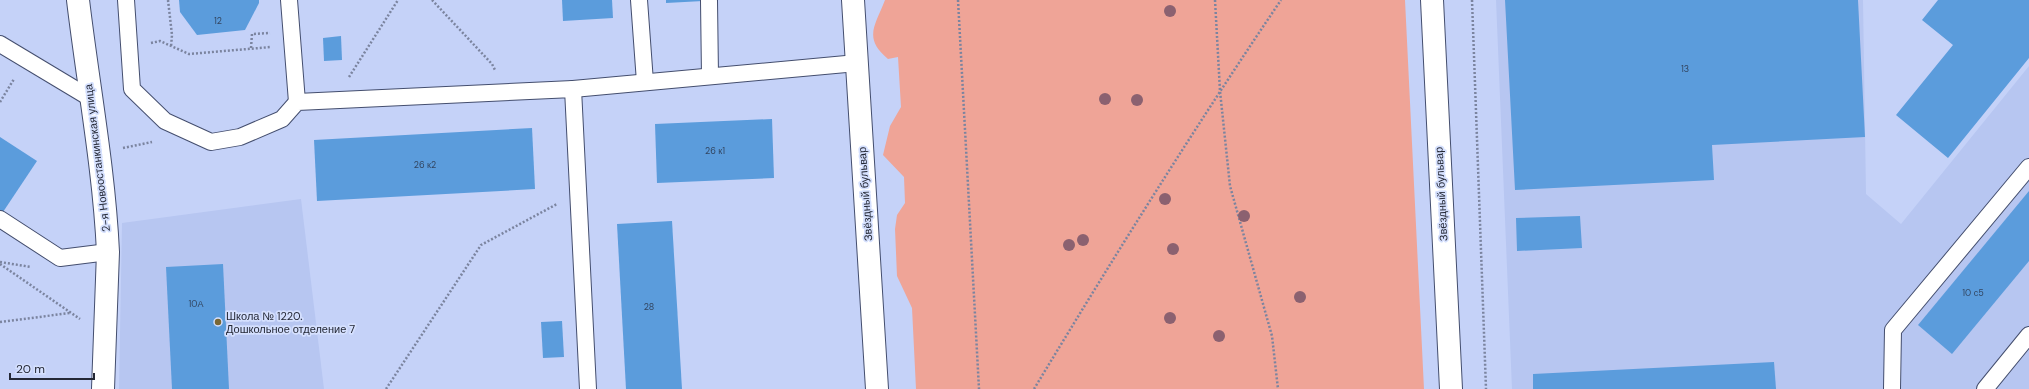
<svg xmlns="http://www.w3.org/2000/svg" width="2029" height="389" font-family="'DM Sans',sans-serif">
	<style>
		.built { fill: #b7c6f1 }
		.green { fill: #efa497 }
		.building { fill: #5b9cdc }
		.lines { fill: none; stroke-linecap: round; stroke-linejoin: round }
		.lane-casing { stroke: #444e6e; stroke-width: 18 }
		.street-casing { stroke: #444e6e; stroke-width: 24 }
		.secondary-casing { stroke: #444e6e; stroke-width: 24 }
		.path { stroke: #7b849f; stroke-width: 2.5; stroke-dasharray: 2 2; stroke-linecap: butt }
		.lane { stroke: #fff; stroke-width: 16 }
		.street { stroke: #fff; stroke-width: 22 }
		.secondary { stroke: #fff; stroke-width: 22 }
		.tree { fill: #8b6170 }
		.poi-dot { fill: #796735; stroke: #d5e0fe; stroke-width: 1.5 }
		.labels { text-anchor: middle; stroke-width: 3.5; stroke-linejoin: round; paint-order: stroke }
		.number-label { font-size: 9px; fill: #324560 }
		.street-label { font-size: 11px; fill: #242836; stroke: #d5e0fe }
		.poi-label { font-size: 11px; fill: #242836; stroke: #d5e0fe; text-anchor: start }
	</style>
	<rect width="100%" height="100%" fill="#c5d2f8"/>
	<g class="built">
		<path d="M1496,0H1863L1866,194L1901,224L2029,66V389H1512Z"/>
		<path d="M301,199L324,389H119L122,223Z"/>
	</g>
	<path class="green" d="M885,0H1405L1424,389H916L912,308L897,276L895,229L897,215L905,203L904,177L883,155L890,126L901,107L898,57L888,59C863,38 875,26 885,0Z"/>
	<g class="building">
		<path d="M179,0H259V3L245,30L197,35L180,12Z"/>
		<path d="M562,0H612L613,18L563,21Z"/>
		<path d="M666,0H703V1L666,3Z"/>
		<path d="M1505,0H1858L1865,137L1712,145L1714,180L1515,190Z"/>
		<path d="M1938,0H2029V58L1948,158L1896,115L1953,45L1922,20Z"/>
		<path d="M341,36L342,60L324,61L323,38Z"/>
		<path d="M772,119L774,178L657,183L655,124Z"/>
		<path d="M532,128L535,189L317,201L314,140Z"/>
		<path d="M0,137L37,161L3,212L0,210Z"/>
		<path d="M2029,191V261L1952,354L1918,325Z"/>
		<path d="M1580,216L1582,248L1517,251L1516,218Z"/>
		<path d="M672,221L682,389H626L617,224Z"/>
		<path d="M223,264L229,389H172L166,267Z"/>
		<path d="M562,321L564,357L543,358L541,322Z"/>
		<path d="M1774,362L1776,389H1533V374Z"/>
	</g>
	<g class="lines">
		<g class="lane-casing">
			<g id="lane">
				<path d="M126,0L132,89L165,121L211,142L240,137L282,119L297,102L573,89L588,389"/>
				<path d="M289,0L297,102"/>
				<path d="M639,0L645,82"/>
				<path d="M709,1L710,76"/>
				<path d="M0,44L90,98"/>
				<path d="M573,89L857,63"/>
				<path d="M0,219L60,258L108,252"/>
				<path d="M1892,389L1893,330L2029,167"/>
				<path d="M1985,389L2029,335"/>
			</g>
		</g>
		<g class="street-casing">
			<path id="street" d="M78,0C88,84 104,168 108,252L103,389"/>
		</g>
		<g class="secondary-casing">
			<g id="secondary">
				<path d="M853,0L877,389"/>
				<path d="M1432,0L1451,389"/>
			</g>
		</g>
		<g class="path">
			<path d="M168,0L172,35L171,47"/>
			<path d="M432,0L492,64L495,70"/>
			<path d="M958,0L979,389"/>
			<path d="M1215,0L1220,91L1230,186L1272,336L1278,389"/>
			<path d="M1472,0L1486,389"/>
			<path d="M151,43L160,41L189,54L271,47"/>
			<path d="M251,48L252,34L270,33"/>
			<path d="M349,77L398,0"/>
			<path d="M0,102L14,79"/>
			<path d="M123,148L152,142"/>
			<path d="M0,262L31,267"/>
			<path d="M0,264L80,319"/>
			<path d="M0,322L70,313"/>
			<path d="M386,389L481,245L557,204"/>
			<path d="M1034,389C1113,258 1195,127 1281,0"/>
		</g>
		<use href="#lane" class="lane"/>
		<use href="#street" class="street"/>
		<use href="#secondary" class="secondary"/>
	</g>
	<g class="tree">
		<circle cx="1170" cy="11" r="6"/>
		<circle cx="1105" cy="99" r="6"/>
		<circle cx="1137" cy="100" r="6"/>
		<circle cx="1165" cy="199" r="6"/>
		<circle cx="1244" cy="216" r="6"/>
		<circle cx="1083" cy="240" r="6"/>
		<circle cx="1069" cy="245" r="6"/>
		<circle cx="1173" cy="249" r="6"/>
		<circle cx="1300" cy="297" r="6"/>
		<circle cx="1170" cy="318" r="6"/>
		<circle cx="1219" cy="336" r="6"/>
	</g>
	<circle class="poi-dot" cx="218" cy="322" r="4"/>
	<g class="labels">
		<g class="number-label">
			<text x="218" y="24">12</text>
			<text x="1685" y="72">13</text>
			<text x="715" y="154">26 к1</text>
			<text x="425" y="168">26 к2</text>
			<text x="1973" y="296">10 с5</text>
			<text x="196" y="307">10А</text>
			<text x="649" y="310">28</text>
		</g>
		<g class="street-label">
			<text transform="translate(97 158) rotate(-97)" y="4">2-я Новоостанкинская улица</text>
			<text transform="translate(865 194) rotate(-94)" y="4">Звёздный бульвар</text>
			<text transform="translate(1441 194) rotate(-93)" y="4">Звёздный бульвар</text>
		</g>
		<g class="poi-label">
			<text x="226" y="320">Школа № 1220.<tspan x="226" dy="13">Дошкольное отделение 7</tspan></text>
		</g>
	</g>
	<path d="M10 373v6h84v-6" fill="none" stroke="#242836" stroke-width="2"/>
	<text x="16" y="373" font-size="12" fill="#242836" stroke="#d5e0fe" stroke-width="3" paint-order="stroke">20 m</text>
</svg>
